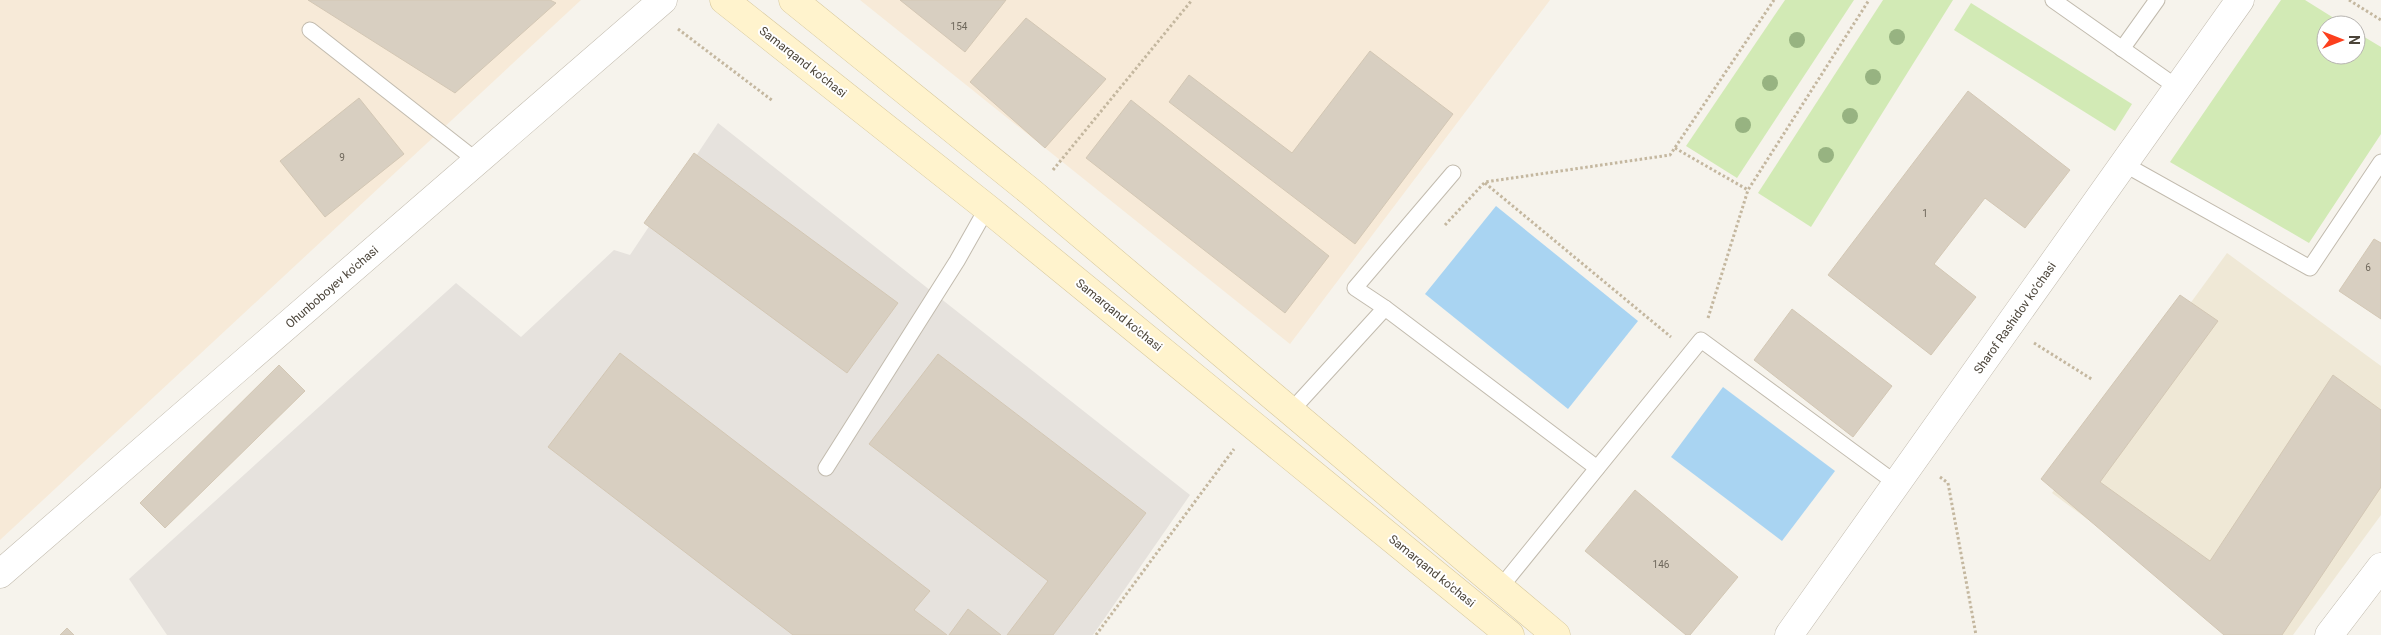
<svg xmlns="http://www.w3.org/2000/svg" width="2381" height="635" font-family="Roboto,sans-serif">
	<style>
		.commercial { fill: #f7ead8 }
		.industrial { fill: #e6e2dd }
		.education { fill: #efe8d6 }
		.green { fill: #d2eab5 }
		.water { fill: #a9d4f2 }
		.building { fill: #d8cfc1; stroke: #d3c7b4 }
		.lines { fill: none; stroke-linecap: round; stroke-linejoin: round }
		.lane-casing { stroke: #c2bbae; stroke-width: 17 }
		.street-casing { stroke: #c2bbae; stroke-width: 29 }
		.secondary-casing { stroke: #d6c79b; stroke-width: 29 }
		.path { stroke: #c4b79f; stroke-width: 3; stroke-dasharray: 2.5 2.5; stroke-linecap: butt }
		.lane { stroke: #fff; stroke-width: 15 }
		.street { stroke: #fff; stroke-width: 28 }
		.secondary { stroke: #fff3cd; stroke-width: 28 }
		.tree { fill: #97b381 }
		.labels { text-anchor: middle; stroke-width: 4; stroke-linejoin: round; paint-order: stroke }
		.number-label { font-size: 10px; fill: #6e675b }
		.street-label { font-size: 12px; fill: #4b4439; stroke: #fff }
	</style>
	<rect width="100%" height="100%" fill="#f6f3ec"/>
	<g class="commercial">
		<path d="M0,0H581L0,540Z"/>
		<path d="M860,0H1550L1290,344Z"/>
	</g>
	<path class="industrial" d="M718,123L1190,495L1093,635H167L129,579L456,283L521,337L614,250L630,255Z"/>
	<path class="education" d="M2227,253L2381,366V515L2293,635H2244L2052,493Z"/>
	<g class="green">
		<path d="M1785,0H1854L1737,178L1686,146Z"/>
		<path d="M1883,0H1953L1811,227L1758,193Z"/>
		<path d="M2281,0H2305L2345,25H2326V55H2356V32L2381,47V134L2309,243L2170,162Z"/>
		<path d="M1971,3L2132,104L2115,131L1954,30Z"/>
	</g>
	<g class="water">
		<path d="M1496,206L1638,321L1568,409L1425,294Z"/>
		<path d="M1723,387L1835,471L1782,541L1671,457Z"/>
	</g>
	<g class="building">
		<path d="M308,0H550L556,3L455,93Z"/>
		<path d="M900,0H1006L965,52Z"/>
		<path d="M1026,18L1106,79L1045,148L970,82Z"/>
		<path d="M1370,51L1453,114L1355,244L1169,102L1189,75L1292,153Z"/>
		<path d="M1968,91L2070,170L2025,228L1985,198L1934,264L1976,297L1931,355L1828,275Z"/>
		<path d="M359,98L404,154L325,217L280,161Z"/>
		<path d="M1131,100L1329,256L1285,313L1086,158Z"/>
		<path d="M694,153L898,303L847,373L644,223Z"/>
		<path d="M2374,239L2381,243V319L2339,291Z"/>
		<path d="M2180,295L2218,321L2100,482L2210,561L2333,375L2381,410V487L2282,635H2224L2041,479Z"/>
		<path d="M1792,309L1892,386L1853,437L1754,360Z"/>
		<path d="M620,353L930,591L914,610L947,635H793L548,447Z"/>
		<path d="M938,354L1146,513L1053,635H1007L1048,581L869,444Z"/>
		<path d="M279,365L305,391L165,528L140,503Z"/>
		<path d="M1635,490L1738,577L1690,635H1686L1585,551Z"/>
		<path d="M968,609L1001,635H949Z"/>
		<path d="M67,628L74,635H60Z"/>
	</g>
	<g class="lines">
		<g class="lane-casing">
			<g id="lane">
				<path d="M2053,0L2178,88"/>
				<path d="M310,30L477,161"/>
				<path d="M2122,49L2157,0"/>
				<path d="M2124,164L2310,268L2381,162"/>
				<path d="M1385,308L1355,288L1453,173"/>
				<path d="M1291,411L1385,308L1597,468"/>
				<path d="M826,468L957,261L987,208"/>
				<path d="M1500,588L1701,340L1897,484"/>
			</g>
		</g>
		<g class="street-casing">
			<g id="street">
				<path d="M0,574L663,0"/>
				<path d="M1789,635L2240,0"/>
				<path d="M2329,635L2381,567"/>
			</g>
		</g>
		<g class="secondary-casing">
			<g id="secondary">
				<path d="M724,0L987,208L1510,635"/>
				<path d="M793,0L1032,193L1556,635"/>
			</g>
		</g>
		<g class="path">
			<path d="M2349,0L2381,20"/>
			<path d="M678,29L773,101"/>
			<path d="M1675,148L1748,190"/>
			<path d="M1053,170L1192,0"/>
			<path d="M1485,183L1671,337"/>
			<path d="M1445,225L1485,182L1670,155L1774,0"/>
			<path d="M1708,318L1748,190L1869,0"/>
			<path d="M2034,343L2093,380"/>
			<path d="M1940,477L1948,483L1976,635"/>
			<path d="M1096,635L1234,449"/>
		</g>
		<use href="#lane" class="lane"/>
		<use href="#street" class="street"/>
		<use href="#secondary" class="secondary"/>
	</g>
	<g class="tree">
		<circle cx="1897" cy="37" r="8"/>
		<circle cx="1797" cy="40" r="8"/>
		<circle cx="1873" cy="77" r="8"/>
		<circle cx="1770" cy="83" r="8"/>
		<circle cx="1850" cy="116" r="8"/>
		<circle cx="1743" cy="125" r="8"/>
		<circle cx="1826" cy="155" r="8"/>
	</g>
	<g class="labels">
		<g class="number-label">
			<text x="959" y="30">154</text>
			<text x="342" y="161">9</text>
			<text x="1925" y="217">1</text>
			<text x="2368" y="271">6</text>
			<text x="1661" y="568">146</text>
		</g>
		<g class="street-label">
			<text transform="translate(803 62) rotate(38)" y="4">Samarqand ko'chasi</text>
			<text transform="translate(332 287) rotate(-41)" y="4">Ohunboboyev ko'chasi</text>
			<text transform="translate(1119 315) rotate(39)" y="4">Samarqand ko'chasi</text>
			<text transform="translate(2015 318) rotate(-55)" y="4">Sharof Rashidov ko’chasi</text>
			<text transform="translate(1432 571) rotate(39)" y="4">Samarqand ko'chasi</text>
		</g>
	</g>
	<g transform="translate(2341 40) rotate(90)"><circle r="24" fill="#ffffff" stroke="#b7b4b0"/>
	<path d="M0-4L9 19L0 12L-9 19Z" fill="#fc3f1d"/>
	<text y="-8" font-size="14" font-weight="bold" text-anchor="middle" fill="#4b4439">N</text>
	</g>
</svg>
